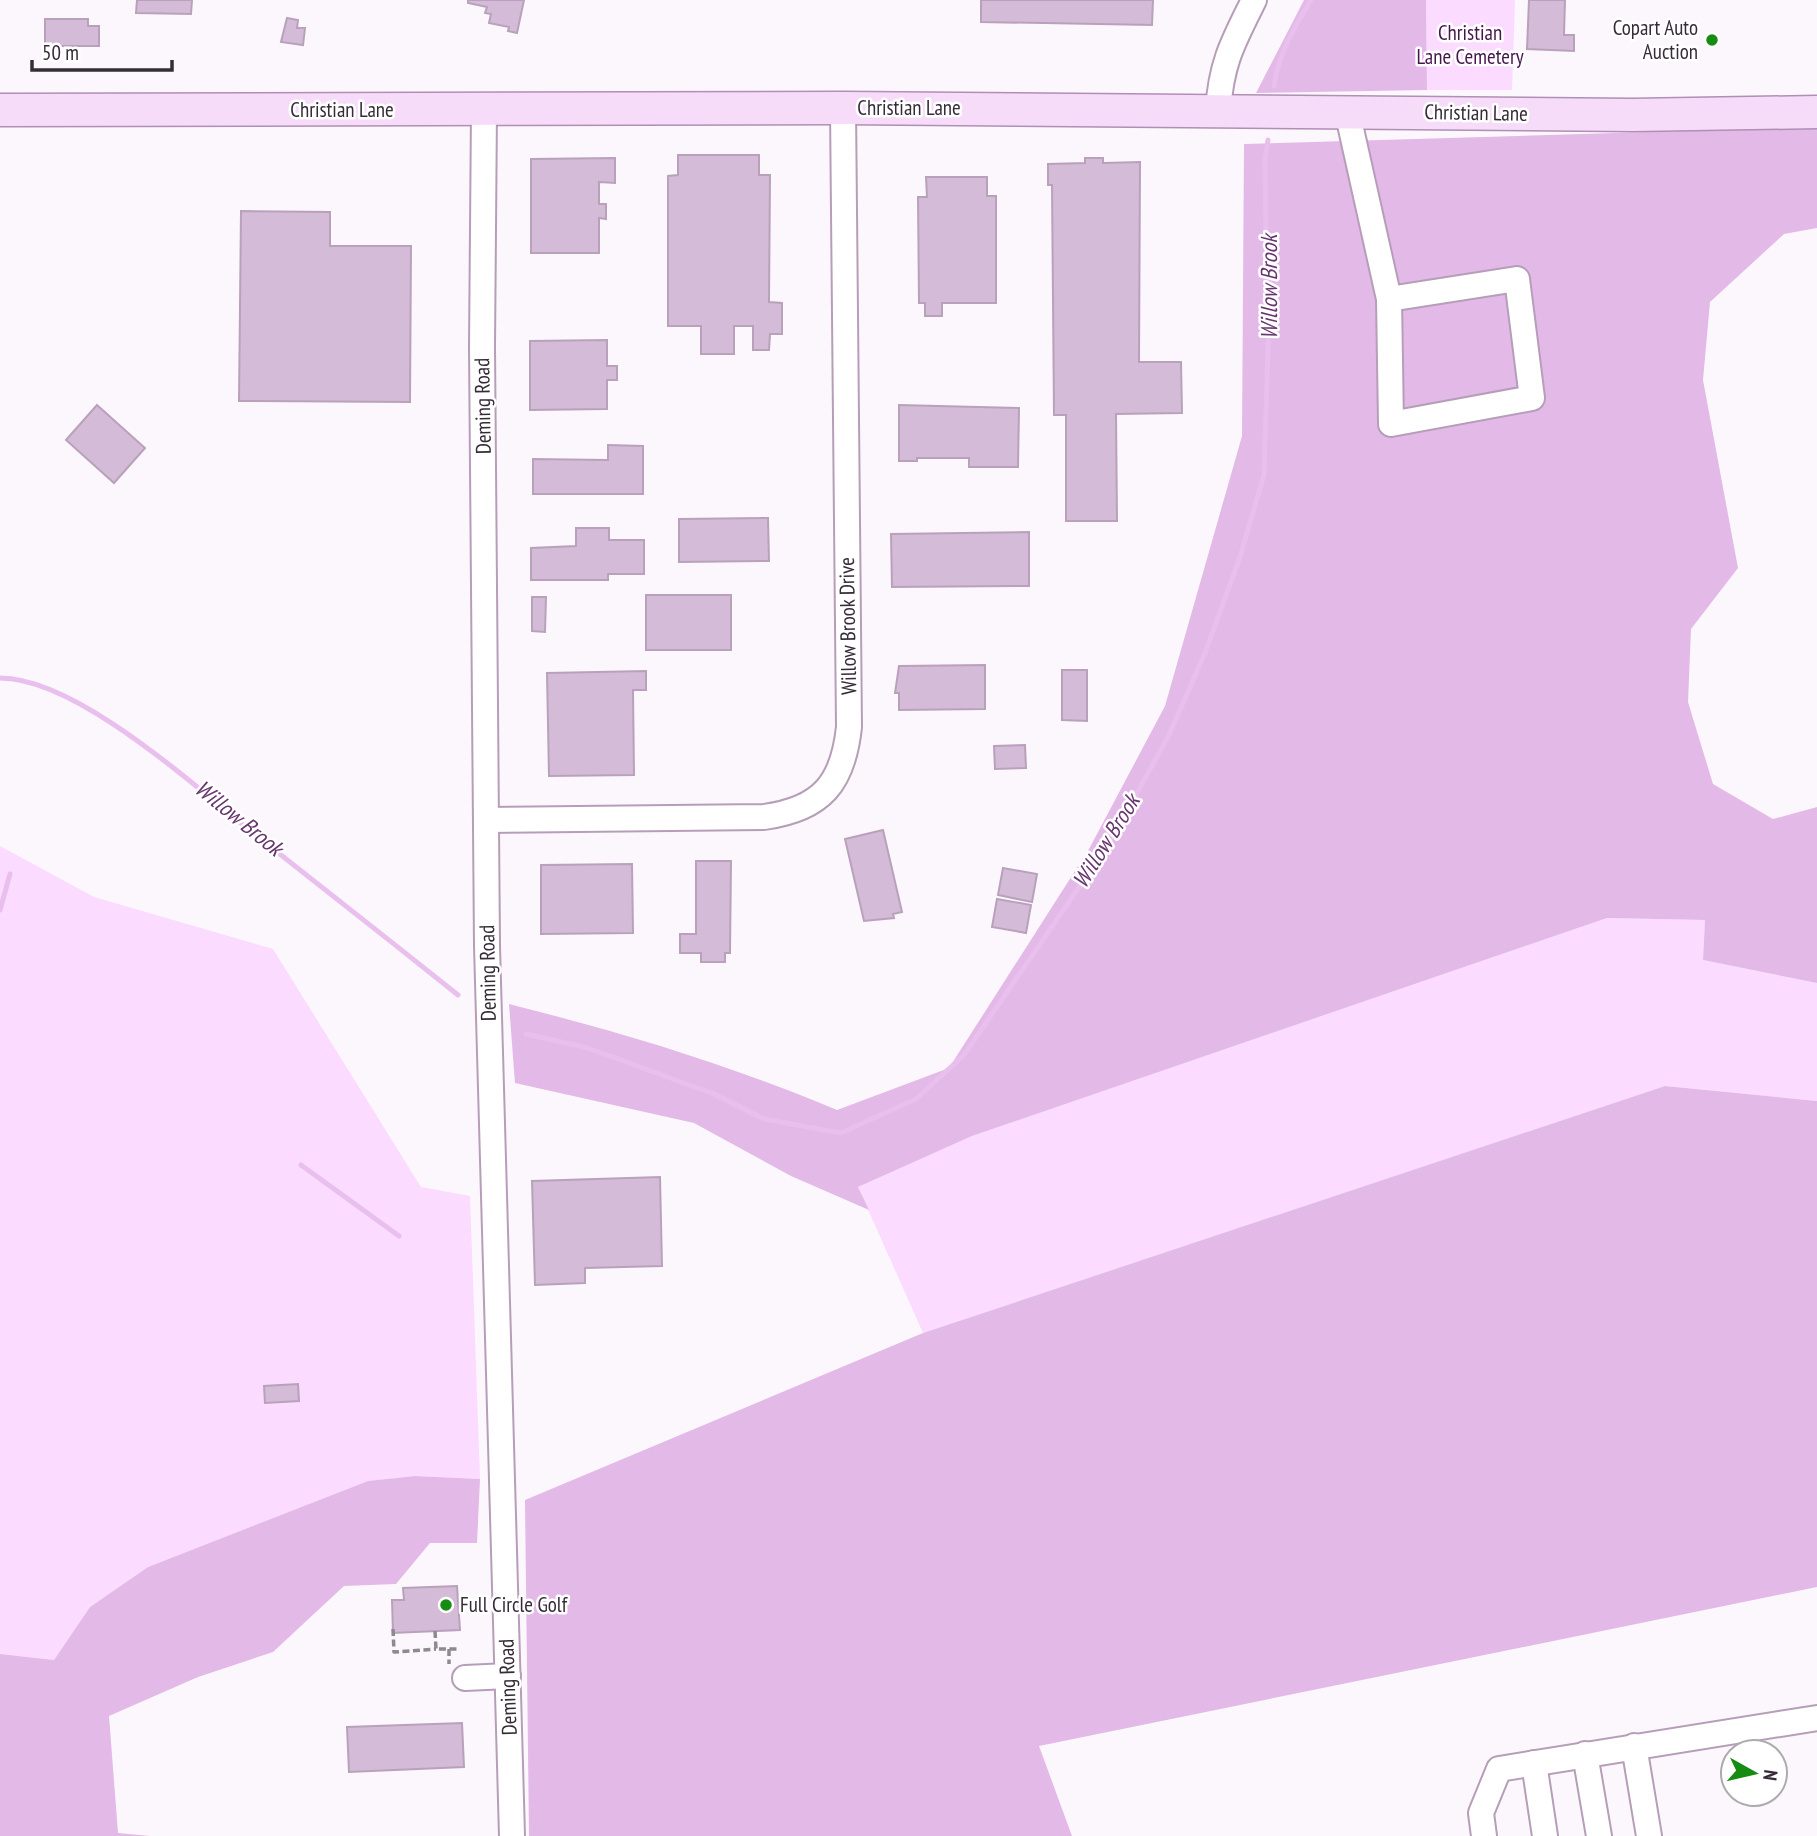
<svg xmlns="http://www.w3.org/2000/svg" width="1817" height="1836" font-family="'PT Sans Narrow',sans-serif">
	<style>
		.green { fill: #fbdbff }
		.forest { fill: #e3b9e8 }
		.lines { fill: none; stroke-linecap: round; stroke-linejoin: round }
		.stream { stroke: #e9bfee; stroke-width: 5 }
		.building { fill: #d4bbd7; stroke: #b9a1bc; stroke-width: 2 }
		.minor-casing { stroke: #b69eb9; stroke-width: 28 }
		.major-casing { stroke: #af8fb4; stroke-width: 35 }
		.path { stroke: #8f8890; stroke-width: 3.5; stroke-dasharray: 7 3.5; stroke-linecap: butt }
		.minor { stroke: #fff; stroke-width: 24 }
		.major { stroke: #f7dcfa; stroke-width: 32 }
		.poi-dot { fill: #168c12; stroke: #fff; stroke-width: 2.5 }
		.labels { text-anchor: middle; stroke-width: 5; stroke-linejoin: round; paint-order: stroke }
		.poi-label { font-size: 21px; fill: #352c37; stroke: #fff; text-anchor: end }
		.park-label { font-size: 21px; fill: #46164d; stroke: #fff }
		.street-label { font-size: 21px; fill: #352c37; stroke: #fff }
		.water-label { font-size: 23px; font-style: italic; fill: #68366f; stroke: #fff }
	</style>
	<rect width="100%" height="100%" fill="#fcf7fd"/>
	<g class="green">
		<path d="M1426,0H1515L1512,90H1427Z"/>
		<path d="M0,846L94,897L273,949L421,1187L470,1196L480,1479L415,1476L368,1481L148,1567L90,1607L54,1660L0,1654Z"/>
		<path d="M1607,918L1705,920L1703,960L1817,983V1101L1665,1086L923,1333L858,1187L972,1136Z"/>
	</g>
	<g class="forest">
		<path d="M1304,0H1426L1427,90L1256,93Z"/>
		<path d="M1817,127V228L1784,234L1710,302L1703,380L1738,568L1691,629L1688,702L1713,784L1773,819L1817,807V983L1703,960L1705,920L1607,918L972,1136L858,1187L869,1210L791,1176L694,1123L515,1083L509,1004C621,1032 730,1065 837,1110L949,1068L1089,849L1165,706L1242,436L1244,144Z"/>
		<path d="M1665,1086L1817,1101V1587L1039,1746L1072,1836H529L525,1500L923,1333Z"/>
		<path d="M415,1476L480,1479L477,1543H430L396,1584L344,1586L273,1652L198,1677L109,1716L118,1833L150,1836H0V1654L54,1660L90,1607L148,1567L368,1481Z"/>
	</g>
	<g class="lines">
		<g class="stream">
			<path d="M1274,86C1278,55 1295,26 1311,0"/>
			<path d="M0,678C79,678 201,792 262,840C328,892 393,943 458,995"/>
			<path d="M0,910L10,874"/>
			<path d="M526,1034L588,1048L714,1094L764,1119L841,1133L916,1099L964,1055L1108,845L1168,737L1205,653L1239,560L1264,475L1270,286L1266,235L1265,160L1268,140"/>
			<path d="M301,1165L399,1236"/>
		</g>
	</g>
	<g class="building">
		<path d="M137,0H192L191,14L136,13Z"/>
		<path d="M468,0H524L517,33L508,31L509,27L489,23L491,14L485,13L487,7L468,3Z"/>
		<path d="M981,0H1153L1152,25L981,22Z"/>
		<path d="M1529,0H1565L1564,35H1574V51L1527,49Z"/>
		<path d="M287,18L298,20L297,28H305L303,45L281,42Z"/>
		<path d="M45,19H88V26H99V46H45Z"/>
		<path d="M678,155H759V175H770L769,302L782,303V334H770L769,350H753V326H734V354H701V326H668V176L678,175Z"/>
		<path d="M615,158V183L599,182V204H606V219L599,218V253H531V159Z"/>
		<path d="M1085,158H1103V163L1140,162L1139,362H1181L1182,413L1116,414L1117,521H1066V415H1054L1052,185H1048V164L1085,163Z"/>
		<path d="M926,177H987V196H996V303H942V316H925V303H919L918,197H927Z"/>
		<path d="M241,211L330,212V246H411L410,402L239,401Z"/>
		<path d="M607,340V366H617V380H607V409L530,410V341Z"/>
		<path d="M97,405L145,448L114,483L66,440Z"/>
		<path d="M899,405L1019,408L1018,467H969V458H917V461H899Z"/>
		<path d="M608,445L643,446V494H533V459L608,460Z"/>
		<path d="M768,518L769,561L679,562V519Z"/>
		<path d="M576,528H609V540H644V574H608V580H531V548L576,546Z"/>
		<path d="M1029,532V586L892,587L891,534Z"/>
		<rect x="646" y="595" width="85" height="55"/>
		<path d="M532,597H546L545,632L532,631Z"/>
		<path d="M985,665V709L899,710V693H895L899,666Z"/>
		<path d="M1062,670H1087V721L1062,720Z"/>
		<path d="M646,671V690H633L634,775L549,776L547,673Z"/>
		<path d="M1025,745L1026,768L995,769L994,746Z"/>
		<path d="M883,830L902,912L893,914L894,918L864,921L845,839Z"/>
		<path d="M696,861H731L730,953H725V962H701V953H680V934H696Z"/>
		<path d="M632,864L633,933L541,934V865Z"/>
		<path d="M1003,868L1037,874L1032,902L998,895Z"/>
		<path d="M997,899L1031,905L1026,933L992,927Z"/>
		<path d="M660,1177L662,1266L585,1268V1283L535,1285L532,1181Z"/>
		<path d="M298,1384L299,1401L265,1403L264,1386Z"/>
		<path d="M457,1586L460,1630L393,1633L392,1600H404L403,1588Z"/>
		<path d="M462,1723L464,1767L349,1772L347,1727Z"/>
	</g>
	<g class="lines">
		<g class="minor-casing">
			<g id="minor">
				<path d="M484,110L482,347L487,946L512,1836"/>
				<path d="M1218,111C1221,63 1233,42 1254,0"/>
				<path d="M1347,111L1389,299L1391,424L1532,398L1517,279L1389,299"/>
				<path d="M486,820L764,817C822,809 843,783 849,727L843,108"/>
				<path d="M465,1678L508,1676"/>
				<path d="M1634,1746L1649,1836"/>
				<path d="M1585,1754L1599,1836"/>
				<path d="M1534,1763L1545,1836"/>
				<path d="M1484,1836L1481,1813L1499,1769L1817,1718"/>
			</g>
		</g>
		<g class="major-casing">
			<path id="major" d="M0,110L843,108L1633,115L1817,112"/>
		</g>
		<g class="path">
			<path d="M393,1629L394,1652L436,1649"/>
			<path d="M435,1631L436,1649H457"/>
			<path d="M449,1649V1664"/>
		</g>
		<use href="#minor" class="minor"/>
		<use href="#major" class="major"/>
	</g>
	<g class="poi-dot">
		<circle cx="1712" cy="40" r="7"/>
		<circle cx="446" cy="1605" r="7"/>
	</g>
	<g class="labels">
		<g class="poi-label">
			<text x="1698" y="35">Copart Auto<tspan x="1698" dy="24">Auction</tspan></text>
			<text x="460" y="1612" text-anchor="start">Full Circle Golf</text>
		</g>
		<g class="park-label">
			<text x="1470" y="40">Christian<tspan x="1470" dy="24">Lane Cemetery</tspan></text>
		</g>
		<g class="street-label">
			<text x="909" y="115">Christian Lane</text>
			<text x="342" y="117">Christian Lane</text>
			<text transform="translate(1476 113) rotate(1)" y="7">Christian Lane</text>
			<text transform="translate(483 406) rotate(-91)" y="7">Deming Road</text>
			<text transform="translate(848 626) rotate(-91)" y="7">Willow Brook Drive</text>
			<text transform="translate(488 973) rotate(-91)" y="7">Deming Road</text>
			<text transform="translate(508 1687) rotate(-92)" y="7">Deming Road</text>
		</g>
		<g class="water-label">
			<text transform="translate(1269 287) rotate(-90)" y="8">Willow Brook</text>
			<text transform="translate(239 818) rotate(39)" y="8">Willow Brook</text>
			<text transform="translate(1106 841) rotate(-58)" y="8">Willow Brook</text>
		</g>
	</g>
	<g transform="translate(1754 1773) rotate(98)"><circle r="33" fill="#ffffff" stroke="#aeabaf" stroke-width="2"/>
	<path d="M0-5L12 26L0 18L-12 26Z" fill="#168c12"/>
	<text y="-10" font-size="19" font-weight="bold" text-anchor="middle" fill="#352c37">N</text>
	</g>
	<path d="M32 60v10h140v-10" fill="none" stroke="#352c37" stroke-width="3.5"/>
	<text x="42" y="60" font-size="21" fill="#352c37" stroke="#ffffff" stroke-width="5" paint-order="stroke">50 m</text>
</svg>
